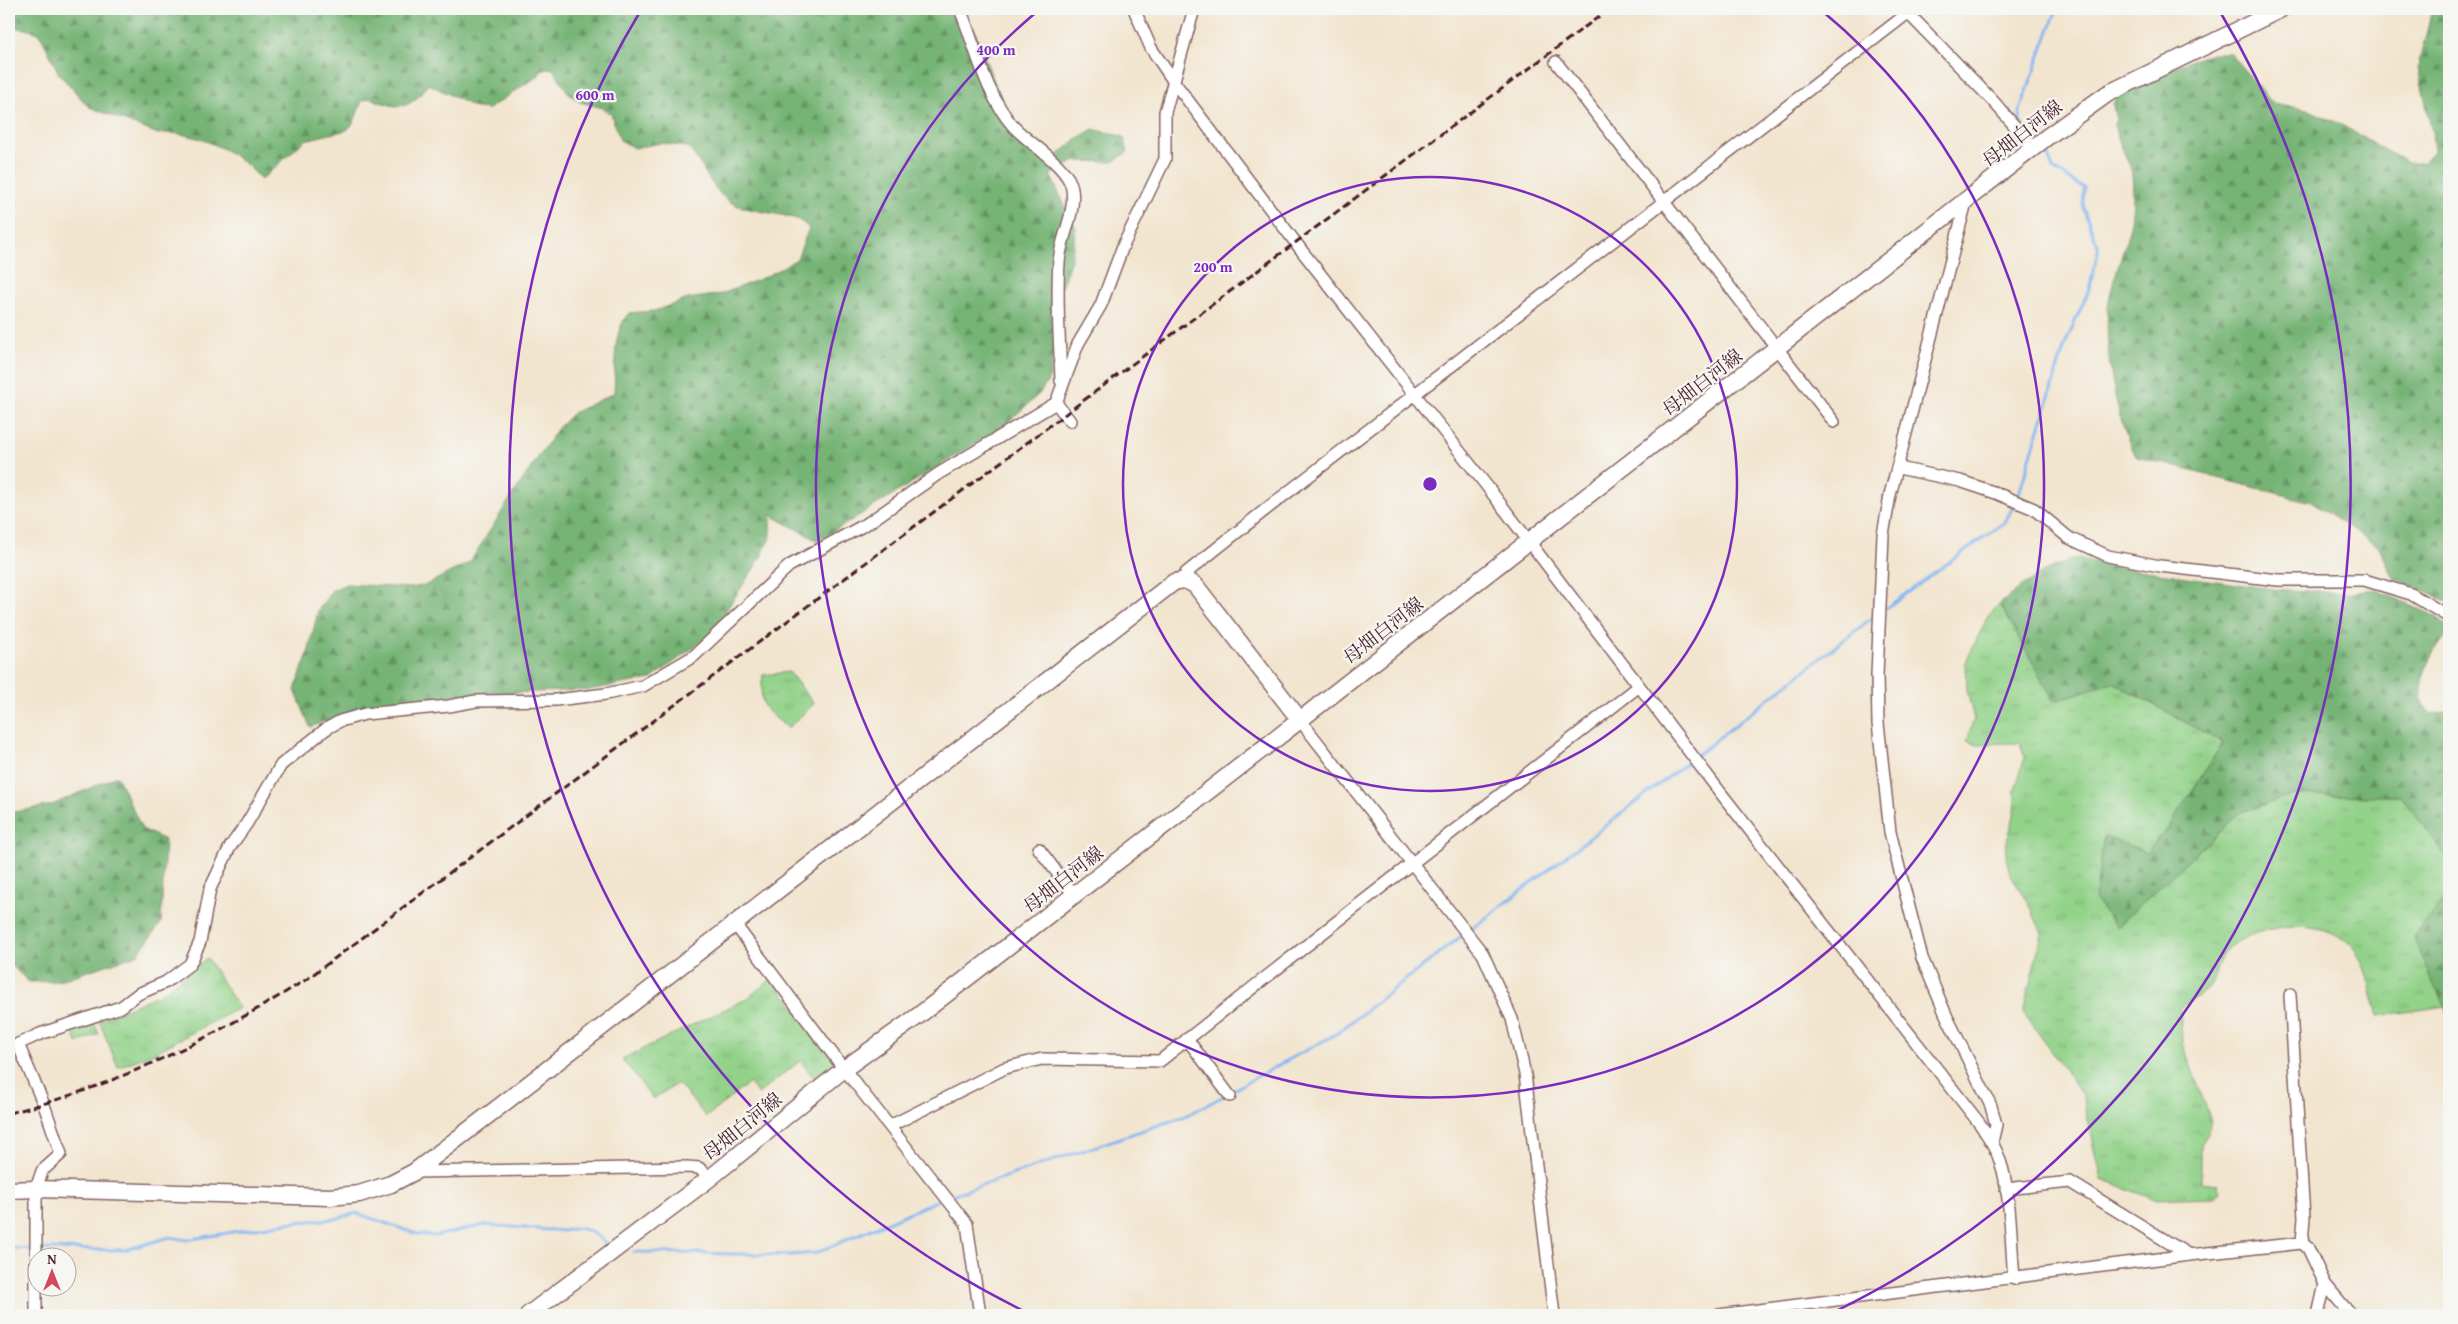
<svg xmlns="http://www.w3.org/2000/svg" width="2458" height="1324" font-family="'Gentium Book Plus','Noto Serif JP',serif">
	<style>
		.grass { fill: url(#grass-tufts); stroke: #6e785a }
		.forest { fill: url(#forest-firs); stroke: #606a50 }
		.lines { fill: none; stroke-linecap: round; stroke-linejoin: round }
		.stream { stroke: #83b7f1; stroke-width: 3 }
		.street-casing { stroke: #856464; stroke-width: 14 }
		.secondary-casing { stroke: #856464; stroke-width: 19 }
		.street { stroke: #fff; stroke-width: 11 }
		.secondary { stroke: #fff; stroke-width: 16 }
		.rail { stroke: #4a1f2b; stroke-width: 3; stroke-dasharray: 8 4; stroke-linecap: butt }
		.ring { fill: none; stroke: #7b2cbf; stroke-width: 2.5 }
		.labels { text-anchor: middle; stroke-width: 4.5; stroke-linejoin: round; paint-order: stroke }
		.street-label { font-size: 19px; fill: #4a1f2b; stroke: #f6f6f2 }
		.centre { fill: #7b2cbf; stroke: #f6f6f2; stroke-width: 2.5 }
		.ring-label { font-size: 15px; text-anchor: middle; font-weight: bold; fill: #7b2cbf; stroke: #f6f6f2; stroke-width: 4.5; stroke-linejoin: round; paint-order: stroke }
	</style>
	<defs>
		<pattern id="grass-tufts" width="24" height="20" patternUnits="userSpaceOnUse" patternTransform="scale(1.25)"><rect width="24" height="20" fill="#92d289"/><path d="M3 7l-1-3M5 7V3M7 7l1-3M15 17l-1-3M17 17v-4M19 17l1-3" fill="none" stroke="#7fb476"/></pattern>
		<pattern id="forest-firs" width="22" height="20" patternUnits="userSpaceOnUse" patternTransform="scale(1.25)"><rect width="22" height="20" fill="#75b475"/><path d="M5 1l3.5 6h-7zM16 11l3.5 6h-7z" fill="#629260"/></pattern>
	</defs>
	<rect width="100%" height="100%" fill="#f6f6f2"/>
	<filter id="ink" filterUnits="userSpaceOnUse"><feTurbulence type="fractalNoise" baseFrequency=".02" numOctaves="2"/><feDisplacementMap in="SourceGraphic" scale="10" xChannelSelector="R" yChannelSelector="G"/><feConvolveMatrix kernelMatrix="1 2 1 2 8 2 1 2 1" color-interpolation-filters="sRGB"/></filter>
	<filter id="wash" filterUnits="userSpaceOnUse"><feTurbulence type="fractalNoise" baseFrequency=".0096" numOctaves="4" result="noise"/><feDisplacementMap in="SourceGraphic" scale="20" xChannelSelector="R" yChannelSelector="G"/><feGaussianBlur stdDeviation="1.12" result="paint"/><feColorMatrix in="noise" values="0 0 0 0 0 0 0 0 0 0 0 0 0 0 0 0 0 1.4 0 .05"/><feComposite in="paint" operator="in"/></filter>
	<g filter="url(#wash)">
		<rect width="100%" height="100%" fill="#f2e5cf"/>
		<g class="grass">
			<path d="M2000,604L2054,701L2113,682L2223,743L2167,830L2146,852L2104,837L2116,927L2241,812L2293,795L2401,796L2449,861V893L2413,937L2446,1006L2378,1016C2373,1000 2366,966 2358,954C2333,915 2266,922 2232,945C2215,956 2219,975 2208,988C2201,995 2189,1002 2180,1008L2182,1042L2211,1121L2201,1145V1182L2218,1184L2221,1192L2215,1197L2153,1199L2102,1179L2082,1094L2023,1012L2042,933L2025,896L2010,874L2006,857L2007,841L2014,816L2015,790L2025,757L2020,743L1975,744L1967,741L1974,719L1967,690L1966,662L1988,616Z"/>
			<path d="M789,672L814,704L788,728C764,709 758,707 763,675Z"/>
			<path d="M207,958L239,1008L150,1055L118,1067L99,1021L162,993Z"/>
			<path d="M772,978L838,1066L817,1081L800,1061L758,1094L749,1083L706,1117L678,1083L653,1099L622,1059L748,998Z"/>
			<path d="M93,1021L99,1034L77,1043L72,1029Z"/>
		</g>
		<g class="forest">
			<path d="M9,9H937L972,24L998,92L1022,141L1047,164L1081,136L1093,129L1124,137L1128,152L1113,162L1075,161L1050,175L1076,228L1071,260L1051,315L1054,347L1049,379L1040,393L1005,425L818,541L771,515V536L760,559L710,635L651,679L588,690L455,695L366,707L310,727L295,690L308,653L318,611L332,590L346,584L411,588L426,585L470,562L517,488L559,427L573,413L614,393C616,366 611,334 629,313L654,311L688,299L722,294L767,276L797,259L809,228C804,224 799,219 793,218C775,212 739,211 726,199C708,185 703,162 687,147L661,143L634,148L620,140L611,114L603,108L580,102L569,94L554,70L550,68L542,70L538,76L488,109L476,108L429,84C408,111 400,110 370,98L362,101L353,124L347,130L305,140L261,180C242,153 190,128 158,134L89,107L59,74L41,36L34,31L9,26Z"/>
			<path d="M2432,9H2449V602L2394,578L2379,547L2311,502L2137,457C2115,424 2101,335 2110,296C2117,264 2133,232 2133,200C2133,190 2133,175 2130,166C2124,151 2117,140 2114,124L2116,120L2113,104L2121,90L2135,81L2212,53H2230L2273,104L2307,109L2338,123L2408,163H2423L2434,151L2432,132L2418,67Z"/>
			<path d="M2079,558L2117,567L2273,589L2343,593L2375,589L2435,616L2447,625L2449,633C2435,647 2419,675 2421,696C2422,702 2427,708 2430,714L2449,710V861L2401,796L2293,795L2241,812L2116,927L2095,900L2104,836L2146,852L2167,830L2223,743L2113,682L2054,701L2000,604C2022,585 2050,564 2079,558Z"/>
			<path d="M117,776L142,829L165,840L161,923L137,955L58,981L29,982L9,963V813L52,805Z"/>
			<path d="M2449,893V1016L2413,937Z"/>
		</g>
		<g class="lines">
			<g class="stream">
				<path d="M2032,136L2020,123V110L2057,9"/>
				<path d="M2018,497L2065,345L2089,289L2098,252V246L2083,208L2084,188L2053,169L2046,151"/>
				<path d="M1886,608L2005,522L2013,507"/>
				<path d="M1697,755L1873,617"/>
				<path d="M1469,931L1692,759"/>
				<path d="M1231,1091L1336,1034L1464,934"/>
				<path d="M949,1196L1185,1116L1224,1096"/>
				<path d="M9,1248L31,1249"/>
				<path d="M40,1249L125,1250L170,1237L186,1240L286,1223L335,1219L356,1213L417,1234L435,1236L485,1225L563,1231L578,1228L590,1231L610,1246"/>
				<path d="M634,1252L791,1255L816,1253L941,1199"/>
			</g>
		</g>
	</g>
	<g filter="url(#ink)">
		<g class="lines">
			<g class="street-casing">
				<g id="street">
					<path d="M960,9C976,47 985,94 1013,126C1028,143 1069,166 1072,189C1076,215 1060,238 1059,263C1056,302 1060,342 1061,381"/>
					<path d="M1134,9L1151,48L1174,82L1302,251L1486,485L1720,792L1980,1124C1988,1136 1996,1147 2000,1161C2011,1191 2011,1246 2014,1279"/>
					<path d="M1556,62L1834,422"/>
					<path d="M1966,202L1890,495L1883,535L1877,675L1878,723L1890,832L1922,958L1946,1015L1991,1106L1996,1125L1992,1142"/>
					<path d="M1056,403L1070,421"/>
					<path d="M1899,468L1960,481L1996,493L2034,509L2069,538L2108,556L2160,566L2278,580H2364L2411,594L2449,617"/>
					<path d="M1185,580L1186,573L1265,510L1908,13L1993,101L2033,147"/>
					<path d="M1300,720L1483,954L1512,1019L1525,1074L1554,1315"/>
					<path d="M1039,849L1074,895"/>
					<path d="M734,923L844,1069L967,1224L980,1315"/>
					<path d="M2290,995L2304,1217L2302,1243"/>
					<path d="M1187,1039L1230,1096"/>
					<path d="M890,1126L1005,1068L1042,1059L1160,1061C1318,935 1479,812 1638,687"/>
					<path d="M414,1172L687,1167L699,1168L710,1178"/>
					<path d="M2006,1189L2070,1182L2189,1255"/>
					<path d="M36,1315V1189L42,1171L61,1154L44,1105L18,1044L40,1034L121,1007L138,994L166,982L190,964L200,942L210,889L230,847L247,823L281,765L326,729L340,721L365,714L449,706L476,701L556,700L606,694L643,686L694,656L789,566L868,523L938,474L1056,403L1078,344L1101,305L1123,246L1165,159V112L1194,9"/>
					<path d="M1719,1315L2189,1255L2302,1243L2308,1248L2325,1284L2351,1315"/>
					<path d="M2318,1315L2325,1284"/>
				</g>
			</g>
			<g class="secondary-casing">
				<g id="secondary">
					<path d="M9,1190L36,1189L330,1197L359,1194L391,1184L414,1172L508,1100L1174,582L1185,580L1195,585L1300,720"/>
					<path d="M528,1315L710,1178L844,1069L918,1016L1300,720L2047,137L2107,94L2281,9"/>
				</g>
			</g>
			<use href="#street" class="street"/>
			<use href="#secondary" class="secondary"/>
			<path class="rail" d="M9,1113C116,1087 214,1037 307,979L1609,9"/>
		</g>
	</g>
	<g class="ring">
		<circle cx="1430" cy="484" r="307"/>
		<path d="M1821 10A614 614 0 1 1 1039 10"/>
		<path d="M1026 1312A921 921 0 0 1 641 10M2219 10A921 921 0 0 1 1834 1312"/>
	</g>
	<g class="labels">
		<g class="street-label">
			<text transform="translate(2022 133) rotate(-38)" y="7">母畑白河線</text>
			<text transform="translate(1702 382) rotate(-38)" y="7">母畑白河線</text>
			<text transform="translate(1383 630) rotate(-38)" y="7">母畑白河線</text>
			<text transform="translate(1063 879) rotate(-38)" y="7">母畑白河線</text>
			<text transform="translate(742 1126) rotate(-39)" y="7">母畑白河線</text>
		</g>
	</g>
	<circle cx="1430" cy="484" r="8" class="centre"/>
	<g class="ring-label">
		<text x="996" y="55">400 m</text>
		<text x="595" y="100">600 m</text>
		<text x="1213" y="272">200 m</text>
	</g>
	<rect width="2458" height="1324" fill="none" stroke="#f6f6f2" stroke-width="30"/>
	<g transform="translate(52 1272)"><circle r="24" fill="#f6f6f2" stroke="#b1a0a2"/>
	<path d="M0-4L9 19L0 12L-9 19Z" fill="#d1495b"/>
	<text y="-8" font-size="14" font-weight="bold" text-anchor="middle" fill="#4a1f2b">N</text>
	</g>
</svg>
